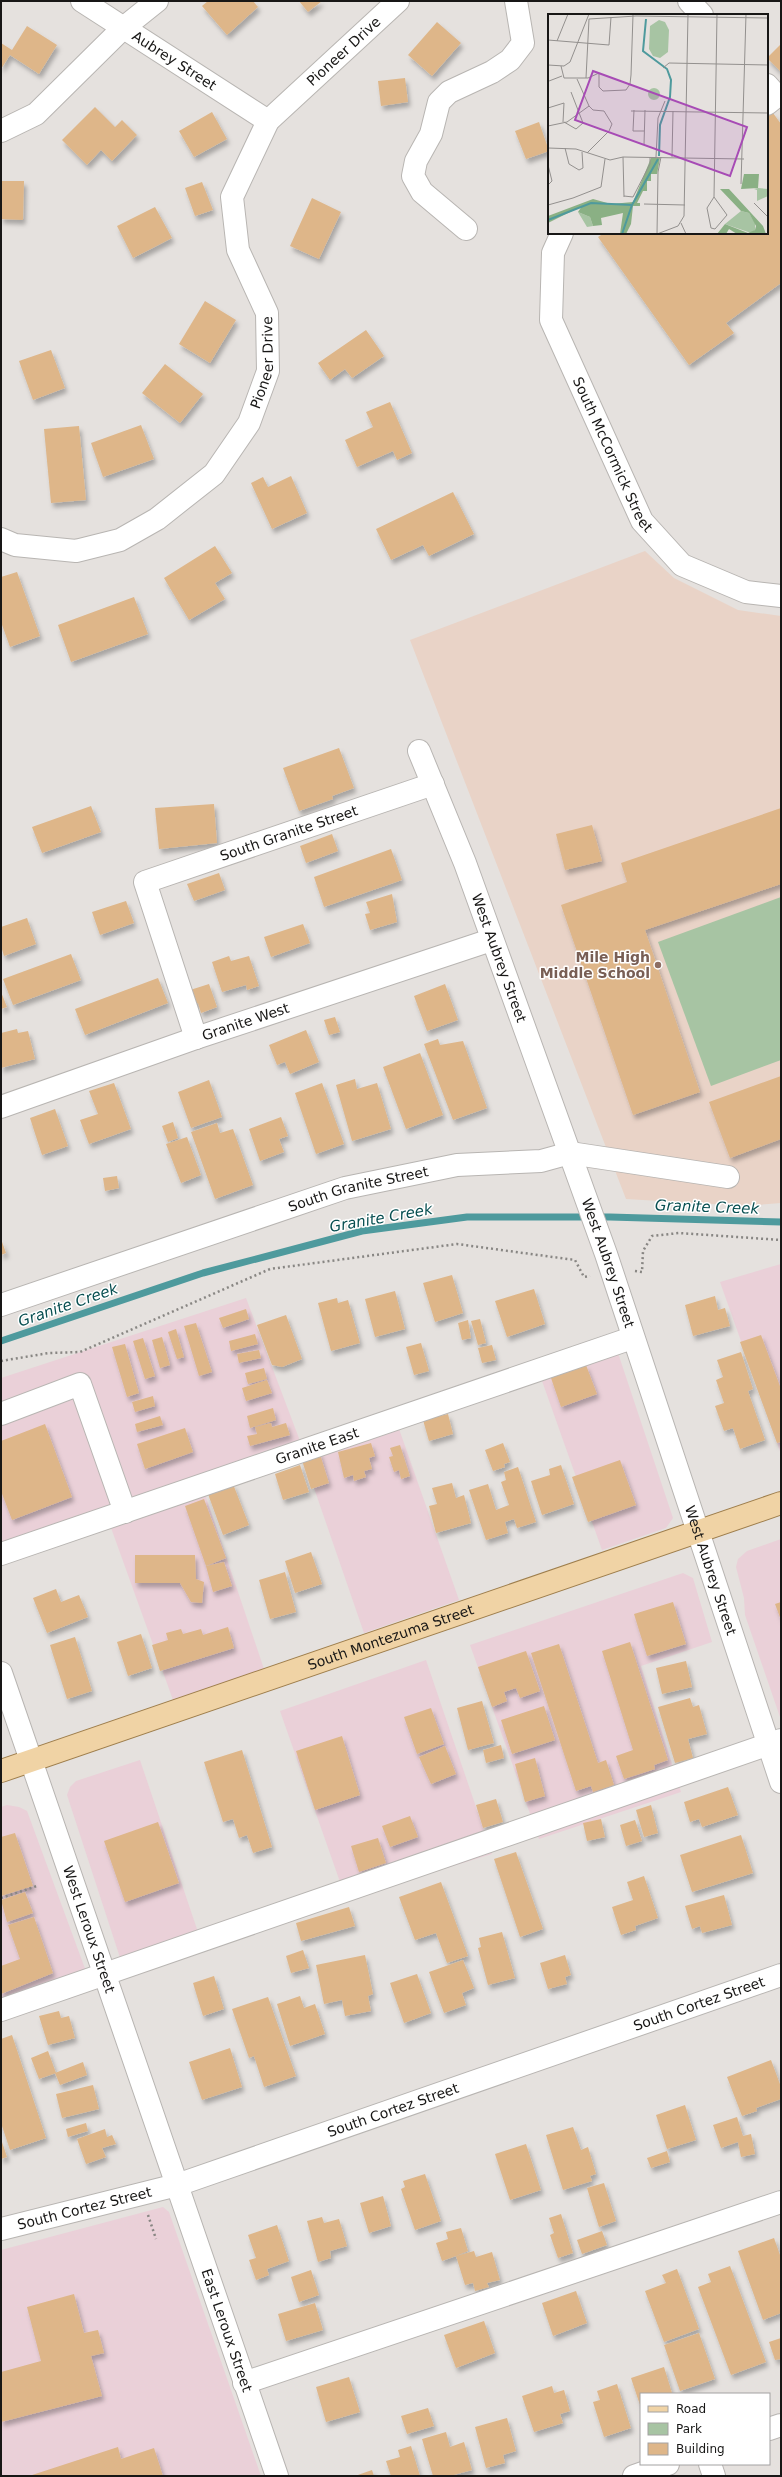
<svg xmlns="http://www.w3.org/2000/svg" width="782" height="2477" font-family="'DejaVu Sans',sans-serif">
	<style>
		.commercial { fill: #ead0d8 }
		.education { fill: #e9d3c7 }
		.green { fill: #a7c4a3 }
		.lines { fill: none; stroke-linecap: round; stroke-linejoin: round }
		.stream { stroke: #4e9a9d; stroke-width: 7 }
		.building { fill: #deb689; filter: url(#shadow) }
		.minor-casing { stroke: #b8b5b2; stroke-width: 24 }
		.major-casing { stroke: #9e7e4c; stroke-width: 24 }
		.path { stroke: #888683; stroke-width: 2.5; stroke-dasharray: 2 3; stroke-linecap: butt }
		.minor { stroke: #fff; stroke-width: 22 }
		.major { stroke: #f0d3a5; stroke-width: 22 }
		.education-dot { fill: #8d6e63; stroke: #fff; stroke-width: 1.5 }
		.labels { text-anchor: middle; stroke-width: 3; stroke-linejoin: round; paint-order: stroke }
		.street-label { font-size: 14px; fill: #181716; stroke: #fff }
		.education-label { font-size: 14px; font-weight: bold; fill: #785e54; stroke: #fff; text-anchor: end }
		.water-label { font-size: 15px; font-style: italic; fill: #084f51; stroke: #fff }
		.inset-river { fill: none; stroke: #4e9a9d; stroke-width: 2 }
		.inset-road { fill: none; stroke: #93908e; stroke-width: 1 }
		.view { fill: #a74bb5; fill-opacity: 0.15; stroke: #a74bb5; stroke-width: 2 }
		.inset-edge { fill: none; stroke: #181716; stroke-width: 2 }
	</style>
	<defs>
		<filter id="shadow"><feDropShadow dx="2.5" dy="4.5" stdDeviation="2" flood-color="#0004"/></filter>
	</defs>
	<rect width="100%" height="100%" fill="#e5e1de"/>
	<g class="commercial">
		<path d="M781,1264V1454L720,1282Z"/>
		<path d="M246,1298L300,1441L1,1546V1378Z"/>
		<path d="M618,1353L673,1518L666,1528L602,1550L541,1378Z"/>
		<path d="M398,1426L459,1600L364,1633L304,1459Z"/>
		<path d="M204,1491L264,1669L173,1700L110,1525Z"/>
		<path d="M781,1539V1720L745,1615L744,1598L736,1567L738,1559L747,1551Z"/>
		<path d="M683,1573L693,1578L712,1642L641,1666L681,1792L539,1839L470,1645Z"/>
		<path d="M426,1660L492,1854L346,1899L280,1711Z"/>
		<path d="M140,1760L203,1947L125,1973L67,1795L70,1787L76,1781Z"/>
		<path d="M7,1805L19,1807L27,1811L91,1985L1,2015V1807Z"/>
		<path d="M163,2207L169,2212L261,2476H1V2250Z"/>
	</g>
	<path class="education" d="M645,551L674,578L738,610L781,616V1203L745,1206L626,1199L410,640Z"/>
	<path class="green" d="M781,897V1060L711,1086L658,942Z"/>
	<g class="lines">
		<path class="stream" d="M1,1341L203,1273L362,1231L467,1217H610L781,1222"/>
	</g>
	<g class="building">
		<path d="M208,1H253L258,7L227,35L202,6Z"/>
		<path d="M299,1H322L308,12Z"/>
		<path d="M437,22L461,43L432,76L408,55Z"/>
		<path d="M27,26L57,45L39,74L10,55L1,69V43L12,50Z"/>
		<path d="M781,44V72L767,58Z"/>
		<path d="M405,78L408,102L381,106L378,81Z"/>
		<path d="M95,107L115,127L122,120L137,135L112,161L101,150L87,165L62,140Z"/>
		<path d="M212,112L227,139L194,157L179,131Z"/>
		<path d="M773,113L781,124V283L726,323L734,333L689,365L598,237L604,233H767V117Z"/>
		<path d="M539,122L549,151L526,159L515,131Z"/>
		<path d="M1,181H24L23,220L1,219Z"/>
		<path d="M202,182L213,210L195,216L185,188Z"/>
		<path d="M312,198L341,212L319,259L290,246Z"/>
		<path d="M155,207L172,238L133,258L117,226Z"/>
		<path d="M205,301L236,320L210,363L179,344Z"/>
		<path d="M366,330L384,356L352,378L345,369L330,380L318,363Z"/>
		<path d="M51,350L65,388L33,400L19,361Z"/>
		<path d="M165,364L203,394L180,423L142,393Z"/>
		<path d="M390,402L412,453L397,460L393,451L357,467L345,440L373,427L366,412Z"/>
		<path d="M141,425L154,459L103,477L91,443Z"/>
		<path d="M79,426L86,500L51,503L44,429Z"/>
		<path d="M291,476L307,513L272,529L251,483L263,477L268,487Z"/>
		<path d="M453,492L474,534L429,556L423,545L391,560L376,529Z"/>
		<path d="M215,546L232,573L215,583L225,599L189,620L164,578Z"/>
		<path d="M17,572L40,636L10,647L1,622V577Z"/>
		<path d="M134,597L148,634L71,662L58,625Z"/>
		<path d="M339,748L354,788L332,796L333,799L299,811L283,768Z"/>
		<path d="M214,804L217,843L159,849L155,808Z"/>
		<path d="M91,806L101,832L42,853L32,827Z"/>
		<path d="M781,808V884L645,930L700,1092L633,1115L561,905L627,882L621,863Z"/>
		<path d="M592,825L602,861L565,870L556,834Z"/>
		<path d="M332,834L338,851L306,863L300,846Z"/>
		<path d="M391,849L402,880L324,907L314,877Z"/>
		<path d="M219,873L225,890L194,901L187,884Z"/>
		<path d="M392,894L397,922L370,930L365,914L370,913L366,902Z"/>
		<path d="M126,901L134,923L100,935L92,912Z"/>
		<path d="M27,918L36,944L4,956L1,946V927Z"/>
		<path d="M303,924L310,943L271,957L264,937Z"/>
		<path d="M71,954L81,980L13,1005L3,979Z"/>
		<path d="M229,956L231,961L249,956L259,986L247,990L246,985L222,992L212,962Z"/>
		<path d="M158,978L168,1003L85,1035L75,1009Z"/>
		<path d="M209,984L217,1007L201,1013L198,1003L191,1005L187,991Z"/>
		<path d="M445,984L458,1020L427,1031L414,996Z"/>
		<path d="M1,992L7,1007L1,1009Z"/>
		<path d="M335,1017L340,1032L329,1035L324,1020Z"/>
		<path d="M17,1029L18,1033L28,1031L35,1059L1,1068V1033Z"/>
		<path d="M306,1030L319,1062L290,1074L285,1062L277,1065L269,1045Z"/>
		<path d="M438,1039L440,1045L463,1041L487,1108L453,1120L424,1044Z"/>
		<path d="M420,1053L443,1115L406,1129L383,1067Z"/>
		<path d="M781,1076V1139L730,1158L709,1102Z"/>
		<path d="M355,1079L357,1089L377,1083L391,1129L352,1141L336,1085Z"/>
		<path d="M209,1080L222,1117L191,1128L178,1092Z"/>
		<path d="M114,1083L131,1129L89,1144L80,1120L98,1114L89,1091Z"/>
		<path d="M322,1083L344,1144L316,1154L295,1093Z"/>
		<path d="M55,1109L68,1146L42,1155L30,1118Z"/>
		<path d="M281,1117L288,1136L279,1139L284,1152L260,1161L249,1129Z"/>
		<path d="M173,1122L178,1138L168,1142L162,1126Z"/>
		<path d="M217,1123L220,1133L233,1129L253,1185L215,1199L191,1132Z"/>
		<path d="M187,1137L201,1175L181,1183L166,1144Z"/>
		<path d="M117,1176L119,1188L105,1191L103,1178Z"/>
		<path d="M1,1239L6,1253L1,1255Z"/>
		<path d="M452,1275L463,1313L435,1322L423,1283Z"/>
		<path d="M534,1289L545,1324L507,1337L495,1301Z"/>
		<path d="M395,1291L405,1329L375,1337L365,1299Z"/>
		<path d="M715,1296L718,1310L725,1308L730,1326L693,1336L685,1305Z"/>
		<path d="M337,1298L338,1303L348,1300L360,1343L331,1351L318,1303Z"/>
		<path d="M246,1309L249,1319L223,1328L219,1318Z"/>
		<path d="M286,1315L302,1359L282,1367L272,1365L257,1325Z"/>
		<path d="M480,1319L486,1343L478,1345L471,1321Z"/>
		<path d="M468,1320L471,1338L462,1340L458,1323Z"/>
		<path d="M196,1323L212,1372L199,1376L184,1326Z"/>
		<path d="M176,1329L184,1357L177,1359L168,1332Z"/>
		<path d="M255,1334L258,1344L231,1351L229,1341Z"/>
		<path d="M761,1335L781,1389V1442L777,1443L740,1342Z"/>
		<path d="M162,1337L170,1365L160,1368L152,1340Z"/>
		<path d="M143,1338L155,1376L145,1379L133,1341Z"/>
		<path d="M421,1343L429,1371L414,1375L406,1347Z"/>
		<path d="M125,1344L139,1393L127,1397L112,1347Z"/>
		<path d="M492,1345L496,1360L482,1363L478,1348Z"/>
		<path d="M259,1350L261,1358L239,1363L237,1354Z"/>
		<path d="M741,1352L753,1389L748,1391L765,1440L740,1449L733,1428L724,1431L715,1406L724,1403L716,1380L723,1377L717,1360Z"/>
		<path d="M586,1365L597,1394L561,1407L551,1378Z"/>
		<path d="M264,1368L267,1379L248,1384L245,1373Z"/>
		<path d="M267,1380L272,1393L246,1401L242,1388Z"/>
		<path d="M153,1396L155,1406L135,1412L132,1402Z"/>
		<path d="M273,1408L276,1420L250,1428L247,1416Z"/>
		<path d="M448,1414L453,1434L429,1441L423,1420Z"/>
		<path d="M160,1416L163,1425L137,1432L135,1424Z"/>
		<path d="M271,1423L272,1427L286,1423L290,1435L250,1446L247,1436L257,1434L255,1427Z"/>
		<path d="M45,1424L72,1497L12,1520L1,1491V1441Z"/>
		<path d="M185,1428L193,1452L145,1469L137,1444Z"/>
		<path d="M371,1443L375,1456L369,1458L372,1469L364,1471L366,1477L354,1481L353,1475L344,1478L338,1452Z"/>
		<path d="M503,1443L510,1462L504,1464L505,1467L493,1471L485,1450Z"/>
		<path d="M400,1445L410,1476L401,1479L399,1470L394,1472L389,1457L393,1456L390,1448Z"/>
		<path d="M319,1451L329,1483L311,1489L301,1457Z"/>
		<path d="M620,1460L636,1505L588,1522L572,1477Z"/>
		<path d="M300,1465L309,1492L283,1500L275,1474Z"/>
		<path d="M561,1465L574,1504L542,1515L531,1481L550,1475L549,1469Z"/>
		<path d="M518,1467L536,1522L517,1528L514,1519L505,1522L508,1533L486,1540L469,1490L488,1484L496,1510L509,1505L501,1482L506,1480L504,1472Z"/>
		<path d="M452,1483L456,1498L464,1495L471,1523L436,1533L429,1506L437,1504L432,1488Z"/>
		<path d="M233,1484L249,1525L223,1535L208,1494Z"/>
		<path d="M204,1499L226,1558L206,1566L185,1506Z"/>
		<path d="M311,1552L322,1584L295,1593L285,1561Z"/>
		<path d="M135,1555H195L196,1579L204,1582L202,1603L191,1602L180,1583H135Z"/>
		<path d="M224,1562L232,1586L213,1592L206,1566Z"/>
		<path d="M285,1572L296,1612L270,1619L259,1580Z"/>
		<path d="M56,1589L61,1602L79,1595L88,1617L47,1633L33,1598Z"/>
		<path d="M673,1602L686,1644L647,1656L634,1614Z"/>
		<path d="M781,1602V1620L775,1604Z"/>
		<path d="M228,1627L234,1648L160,1671L152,1645L168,1640L166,1633L181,1629L183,1634L201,1629L203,1635Z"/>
		<path d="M141,1634L152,1668L128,1676L117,1642Z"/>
		<path d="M75,1637L92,1691L67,1699L50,1645Z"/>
		<path d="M630,1642L668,1760L654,1765L655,1769L624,1779L616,1756L633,1750L602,1651Z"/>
		<path d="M559,1644L598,1763L606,1760L614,1785L593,1792L591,1786L576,1791L531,1653Z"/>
		<path d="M526,1651L540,1691L520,1698L516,1688L504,1692L507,1701L492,1707L478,1667Z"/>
		<path d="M686,1661L692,1687L662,1694L656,1668Z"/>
		<path d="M690,1698L693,1707L699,1705L707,1734L688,1739L693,1758L675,1763L658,1707Z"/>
		<path d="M482,1701L494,1743L468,1750L457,1708Z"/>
		<path d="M544,1706L555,1740L512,1754L501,1720Z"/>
		<path d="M431,1708L444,1744L417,1754L404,1717Z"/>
		<path d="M342,1736L360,1795L315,1810L296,1751Z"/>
		<path d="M501,1745L504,1758L486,1763L483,1750Z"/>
		<path d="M445,1746L456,1774L431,1784L419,1757Z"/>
		<path d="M242,1750L272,1847L253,1853L247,1835L239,1838L233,1819L223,1822L204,1762Z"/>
		<path d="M535,1758L545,1796L525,1802L515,1764Z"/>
		<path d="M728,1787L738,1815L702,1827L699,1819L690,1822L684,1802Z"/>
		<path d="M496,1799L503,1822L483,1828L476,1805Z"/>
		<path d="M651,1805L658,1833L644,1837L636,1810Z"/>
		<path d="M410,1816L418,1837L390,1847L382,1826Z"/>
		<path d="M601,1819L605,1837L587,1841L583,1823Z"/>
		<path d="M635,1820L642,1841L626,1846L620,1825Z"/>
		<path d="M158,1822L179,1883L125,1902L104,1841Z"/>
		<path d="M15,1833L33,1886L1,1896V1837Z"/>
		<path d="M741,1835L753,1873L692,1892L680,1855Z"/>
		<path d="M378,1838L386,1863L359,1872L351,1846Z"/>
		<path d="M516,1852L543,1929L520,1937L494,1859Z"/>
		<path d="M644,1876L658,1918L635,1926L636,1930L621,1935L612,1907L633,1900L627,1882Z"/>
		<path d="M441,1882L468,1956L447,1963L436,1933L415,1940L399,1897Z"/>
		<path d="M25,1892L33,1913L7,1922L1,1900Z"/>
		<path d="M724,1895L732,1925L702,1933L700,1926L692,1929L685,1906Z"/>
		<path d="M349,1907L355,1926L301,1941L296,1923Z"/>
		<path d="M34,1917L53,1973L1,1994V1966L20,1959L8,1925Z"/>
		<path d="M502,1932L515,1978L488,1985L478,1948L481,1947L479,1938Z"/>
		<path d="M303,1950L309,1968L291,1973L286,1956Z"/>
		<path d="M365,1955L373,1994L368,1996L371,2011L345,2016L342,2000L324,2004L316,1965Z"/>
		<path d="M565,1955L571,1975L565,1977L567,1984L548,1989L540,1963Z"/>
		<path d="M463,1960L474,1988L462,1993L466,2005L444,2013L429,1972Z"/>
		<path d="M417,1974L431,2013L404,2023L390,1983Z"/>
		<path d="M214,1976L224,2009L203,2016L193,1983Z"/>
		<path d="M300,1996L304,2008L315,2004L325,2034L290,2046L277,2004Z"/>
		<path d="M268,1997L296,2076L264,2087L254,2056L249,2058L232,2009Z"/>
		<path d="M59,2011L61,2018L69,2016L75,2038L48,2045L39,2016Z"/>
		<path d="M12,2035L46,2138L10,2150L1,2123V2039Z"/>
		<path d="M230,2048L242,2087L202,2100L189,2062Z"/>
		<path d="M48,2051L56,2073L39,2079L31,2058Z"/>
		<path d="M771,2060L781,2087V2099L756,2108L757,2111L742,2116L727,2077Z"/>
		<path d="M83,2062L87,2075L60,2085L55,2073Z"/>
		<path d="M93,2085L99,2109L62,2118L56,2094Z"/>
		<path d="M685,2105L696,2140L667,2149L656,2115Z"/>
		<path d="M737,2117L743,2136L751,2134L755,2154L741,2157L738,2142L721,2148L713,2125Z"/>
		<path d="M86,2123L88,2131L68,2137L66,2129Z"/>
		<path d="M573,2127L581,2150L588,2147L596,2174L590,2176L592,2181L563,2190L546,2135Z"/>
		<path d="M105,2129L107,2137L112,2135L116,2144L102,2148L106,2157L86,2164L77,2139Z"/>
		<path d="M1,2139L7,2157L1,2159Z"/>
		<path d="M526,2144L541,2190L510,2200L495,2154Z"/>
		<path d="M667,2151L670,2162L651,2168L647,2158Z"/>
		<path d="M425,2174L441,2221L415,2230L401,2189L405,2187L403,2181Z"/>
		<path d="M604,2183L616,2221L599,2227L587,2188Z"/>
		<path d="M383,2196L391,2226L369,2233L360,2203Z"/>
		<path d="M561,2214L573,2253L558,2258L550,2235L554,2233L549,2218Z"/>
		<path d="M322,2217L324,2223L339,2219L347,2246L330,2251L331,2258L318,2262L307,2221Z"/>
		<path d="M277,2225L289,2261L267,2269L269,2275L256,2280L249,2260L256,2258L248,2235Z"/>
		<path d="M461,2228L468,2251L456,2256L474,2251L476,2257L492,2252L500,2280L487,2283L489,2287L475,2291L473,2283L465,2285L456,2256L442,2261L436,2243L448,2239L446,2232Z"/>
		<path d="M602,2231L607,2245L582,2254L577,2240Z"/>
		<path d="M774,2238L781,2258V2313L763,2320L738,2251Z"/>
		<path d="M730,2266L766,2362L731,2375L698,2287L711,2282L708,2274Z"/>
		<path d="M677,2269L699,2329L664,2342L645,2291L666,2283L662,2275Z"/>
		<path d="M311,2270L319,2295L299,2302L291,2277Z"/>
		<path d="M576,2291L587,2323L553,2336L542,2303Z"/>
		<path d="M74,2294L84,2333L98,2330L104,2353L91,2356L102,2396L1,2422V2372L41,2361L27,2307Z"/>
		<path d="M315,2303L323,2330L286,2341L278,2314Z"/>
		<path d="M484,2321L495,2353L456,2368L444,2335Z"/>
		<path d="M699,2333L715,2379L680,2391L664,2345Z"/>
		<path d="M781,2338V2359L775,2360L769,2342Z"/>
		<path d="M664,2367L672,2393L641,2394V2408L631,2378Z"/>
		<path d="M349,2377L360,2412L326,2422L316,2387Z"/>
		<path d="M617,2384L631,2428L604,2437L593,2402L600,2400L597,2391Z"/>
		<path d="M552,2386L554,2393L564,2390L570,2411L560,2414L563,2423L534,2432L522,2396Z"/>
		<path d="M428,2408L434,2426L407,2434L401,2416Z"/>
		<path d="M507,2418L516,2451L503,2455L505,2463L486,2468L475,2427Z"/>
		<path d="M446,2432L450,2447L464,2442L472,2470L450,2476H433L422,2439Z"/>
		<path d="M411,2446L420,2476H391L386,2461L400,2457L398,2450Z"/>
		<path d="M118,2447L121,2459L154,2448L163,2476H29Z"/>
		<path d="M372,2470L374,2476H355Z"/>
	</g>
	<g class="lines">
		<g class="minor-casing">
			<g id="minor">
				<path id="s1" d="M82,1L268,121"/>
				<path d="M689,1L702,15"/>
				<path d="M767,85L777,96L767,104"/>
				<path d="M1,131L36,114L122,29L157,1"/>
				<path d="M466,229L422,192L413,176L416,161L431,134L439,102L449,92L492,72L510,60L523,43L516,1"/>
				<path id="s2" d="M562,233L553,253L551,320L642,521L682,565L746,592L781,596"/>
				<path id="s3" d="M1,539L15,545L76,551L120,540L157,519L214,474L249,423L268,371L267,313L238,250L232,197L268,121L398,1"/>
				<path id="s4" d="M419,751L465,863L606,1254L781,1782"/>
				<path id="s5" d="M196,1038L145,882L433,784"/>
				<path id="s6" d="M1,1107L196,1038L491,940"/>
				<path id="s7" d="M1,1305L345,1188L457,1165L541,1161L570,1153L728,1177"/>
				<path d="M1,1414L80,1384L125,1512"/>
				<path id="s8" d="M1,1554L632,1338"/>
				<path id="s9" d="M1,1673L277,2476"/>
				<path d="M1,2010L781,1740"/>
				<path id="s10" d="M1,2229L177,2185L781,1975"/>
				<path d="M244,2383L781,2202"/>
				<path d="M769,2429L781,2425"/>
				<path d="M710,2464L714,2476"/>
				<path d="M634,2476L668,2464"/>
			</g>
		</g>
		<g class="major-casing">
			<g id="major">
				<path id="s11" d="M1,1771L781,1503"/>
			</g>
		</g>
		<g class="path">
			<path d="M635,1271L642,1272L643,1251L652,1236L679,1233L781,1240"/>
			<path d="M1,1361L49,1353L80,1352L270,1269L457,1244L575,1260L584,1277L590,1276"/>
			<path d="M1,1898L37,1886"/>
			<path d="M148,2215L156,2239"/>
		</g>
		<use href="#minor" class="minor"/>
		<use href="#major" class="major"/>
	</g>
	<circle class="education-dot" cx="658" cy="965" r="4"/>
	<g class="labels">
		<g class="street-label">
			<text dy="5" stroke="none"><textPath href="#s3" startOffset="722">Pioneer Drive</textPath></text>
			<text dy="5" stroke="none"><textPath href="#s1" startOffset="110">Aubrey Street</textPath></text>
			<text dy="5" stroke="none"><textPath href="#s3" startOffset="362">Pioneer Drive</textPath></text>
			<text dy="5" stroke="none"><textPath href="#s2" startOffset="237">South McCormick Street</textPath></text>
			<text dy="5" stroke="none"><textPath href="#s5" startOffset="316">South Granite Street</textPath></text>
			<text dy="5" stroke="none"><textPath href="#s4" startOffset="222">West Aubrey Street</textPath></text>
			<text dy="5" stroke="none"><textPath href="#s6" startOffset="259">Granite West</textPath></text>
			<text dy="5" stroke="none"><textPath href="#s7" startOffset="376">South Granite Street</textPath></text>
			<text dy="5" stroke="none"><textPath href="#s4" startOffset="546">West Aubrey Street</textPath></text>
			<text dy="5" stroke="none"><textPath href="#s8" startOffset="334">Granite East</textPath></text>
			<text dy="5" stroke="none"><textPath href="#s4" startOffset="870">West Aubrey Street</textPath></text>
			<text dy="5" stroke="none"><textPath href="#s11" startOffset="412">South Montezuma Street</textPath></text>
			<text dy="5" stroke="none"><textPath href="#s9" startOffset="271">West Leroux Street</textPath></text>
			<text dy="5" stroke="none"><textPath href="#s10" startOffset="734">South Cortez Street</textPath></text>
			<text dy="5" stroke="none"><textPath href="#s10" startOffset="410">South Cortez Street</textPath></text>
			<text dy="5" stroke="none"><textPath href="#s10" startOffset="86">South Cortez Street</textPath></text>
			<text dy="5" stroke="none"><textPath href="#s9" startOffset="695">East Leroux Street</textPath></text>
		</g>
		<g class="education-label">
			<text x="650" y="962">Mile High<tspan x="650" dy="16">Middle School</tspan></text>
		</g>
		<g class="water-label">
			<text transform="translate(707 1207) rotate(2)" y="5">Granite Creek</text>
			<text transform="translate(381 1218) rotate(-10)" y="5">Granite Creek</text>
			<text transform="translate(68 1305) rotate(-19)" y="5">Granite Creek</text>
		</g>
	</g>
	<g transform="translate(548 14)">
		<rect width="220" height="220" fill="#e5e1de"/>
		<path d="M111,6L117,8L121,16L120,38L112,44L105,42L101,35L102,12ZM100 80a6 6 0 1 1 12 0a6 6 0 1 1-12 0ZM210,174L220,175V182L209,187V176L206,175ZM193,197L201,199L207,209V216L203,219L177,210ZM30,198L42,203L45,212L39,213Z" fill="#a7c4a3"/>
		<path d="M103,144H112L109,160H103V167H99V177H95L89,189H92V192H85L83,210L78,220H72L75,199L53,204L54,211L45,212L42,203L30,198L34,192L0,209V202L45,185L63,190L85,188ZM196,160H211L210,174L193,175ZM172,175H181L215,212L218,220H189L181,215L178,220H169L177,210L200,219L207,216L208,212L201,199L193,197Z" fill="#8ab084"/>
		<path class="inset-river" d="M98,5L95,37L119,55L123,66L122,83L112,111L111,142M0,206L43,189L84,191M74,220L84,191L110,145"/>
		<path class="inset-road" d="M0,26L61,31L63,3M9,27L20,0M0,51L16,52L22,48L41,0M13,52L16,64H40L51,59V73L55,77L78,76L82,70L83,61L85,1M115,54L121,49L220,51M38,64L41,5L88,2L220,4M29,65L41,92L45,96L56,97L64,110L61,117L39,139M1,67L14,62M0,94L16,89L15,108M86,96L85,117H96M83,97L220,99M16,108L28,115L35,109L23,78M0,112L19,108L41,92M96,131L97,96M0,134L28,135L62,146L75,143L196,145M17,134L21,150L31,156L35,154L34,138M75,143L76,183M108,143L110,104L117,87M124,143L125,97M0,151L4,167L0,171M193,170L198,0M76,182L85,183L102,150V143M166,183L179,201L167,215L163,214L159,194L166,183L169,0M206,189L220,203M96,190L137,191M0,191L25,184L53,173L57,145M133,209L138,220M109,220L110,158L113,143M109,220L130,212L136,202L140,0"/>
		<path class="view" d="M45,57L199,113L182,162L27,106Z"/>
		<rect width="220" height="220" class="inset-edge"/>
	</g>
	<rect width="782" height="2477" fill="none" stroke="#181716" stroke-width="4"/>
	<rect x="640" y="2393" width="130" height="72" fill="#ffffff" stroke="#a3a2a2"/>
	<rect x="648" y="2406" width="20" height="6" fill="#f0d3a5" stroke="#a3a2a2"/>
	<text x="676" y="2413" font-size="12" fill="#181716">Road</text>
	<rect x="648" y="2423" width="20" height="12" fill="#a7c4a3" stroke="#a3a2a2"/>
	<text x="676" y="2433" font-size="12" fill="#181716">Park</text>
	<rect x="648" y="2443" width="20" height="12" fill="#deb689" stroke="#a3a2a2"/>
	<text x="676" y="2453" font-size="12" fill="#181716">Building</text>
</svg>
